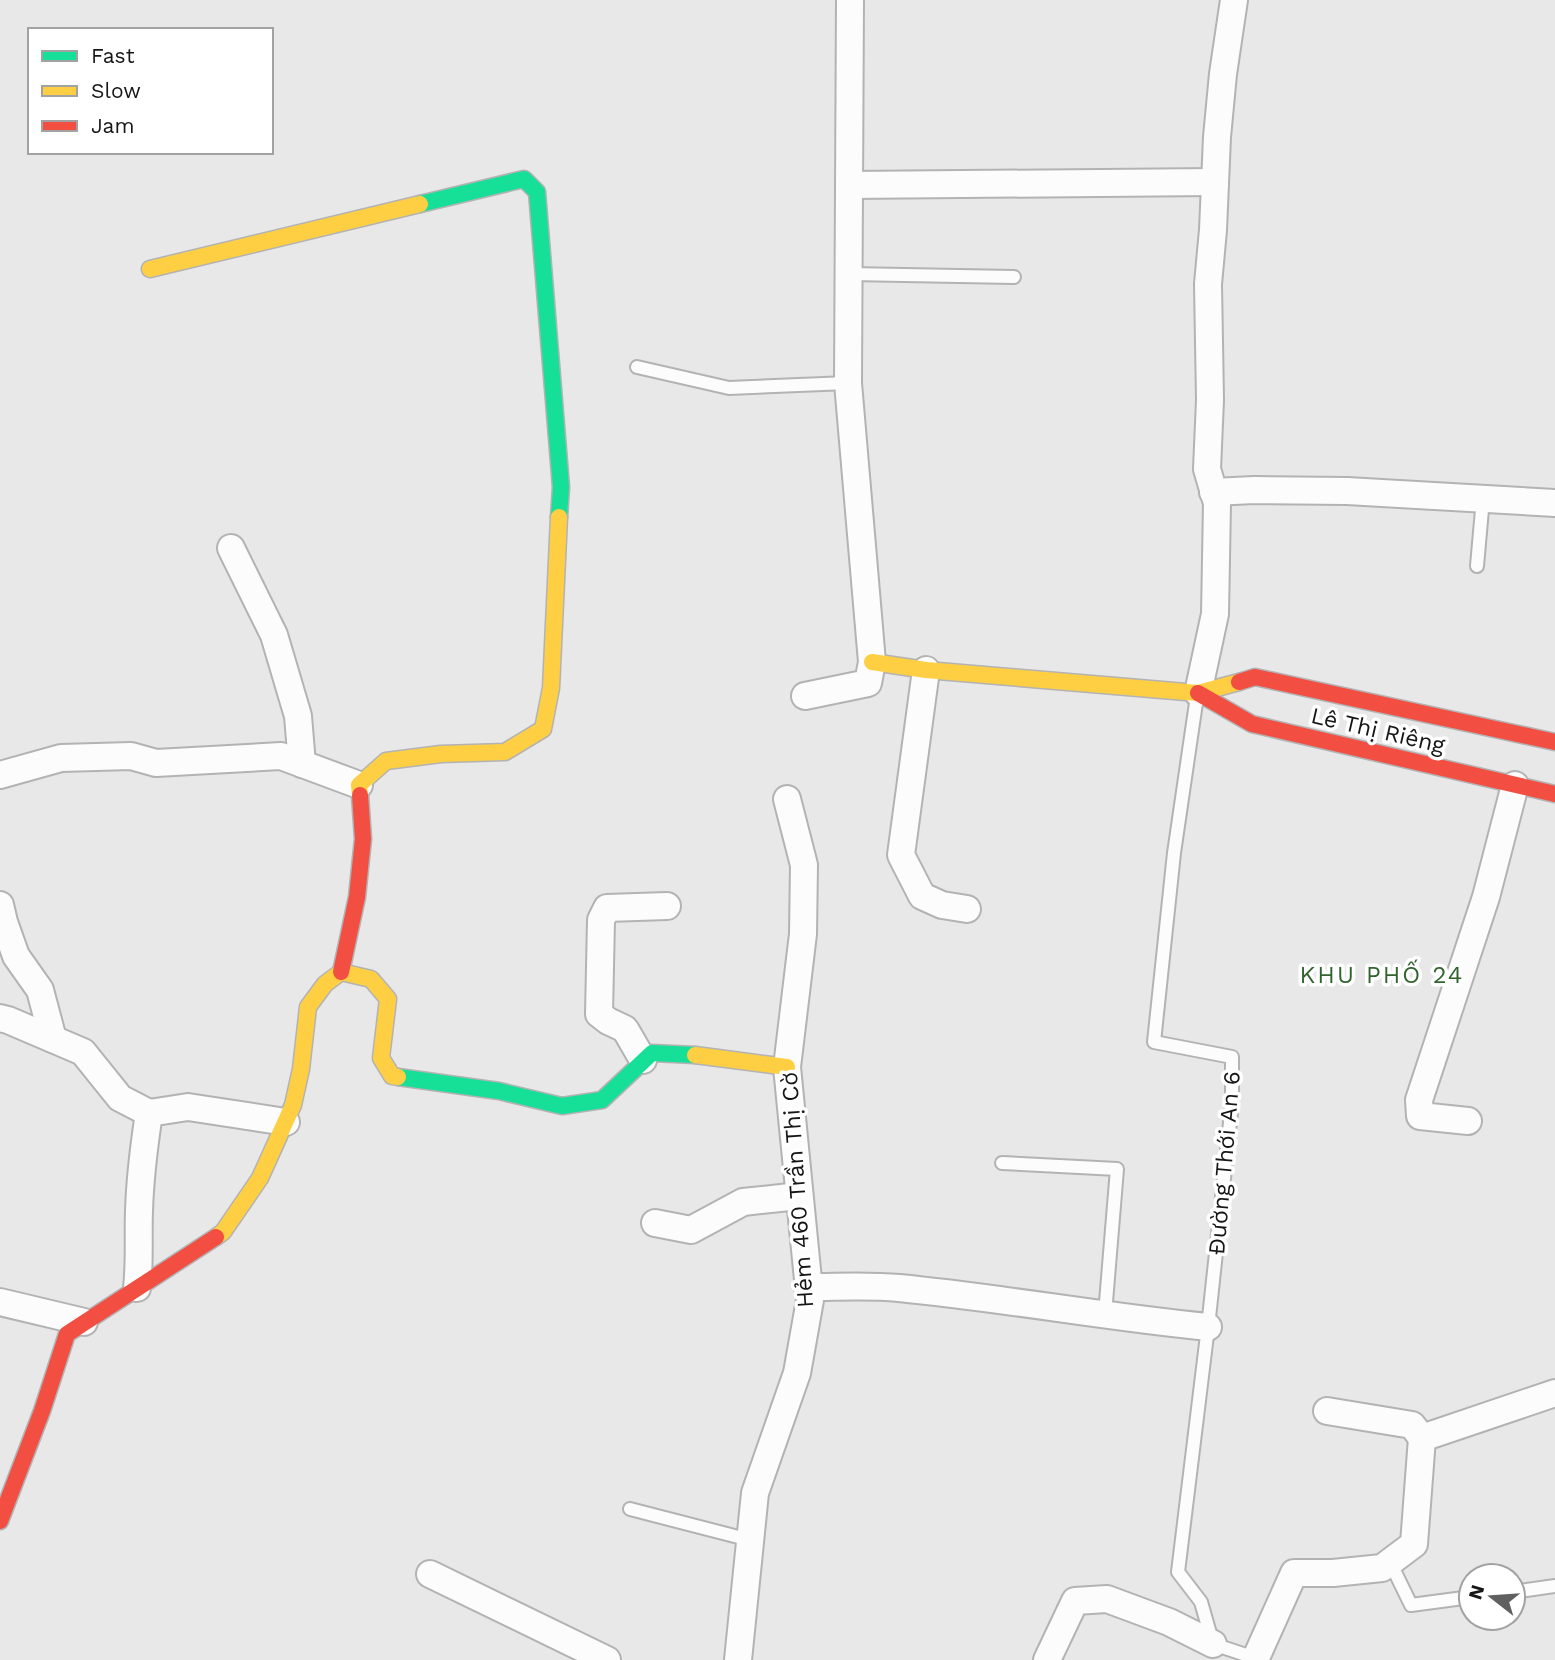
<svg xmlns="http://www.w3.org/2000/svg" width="1555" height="1660" font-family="'Work Sans',sans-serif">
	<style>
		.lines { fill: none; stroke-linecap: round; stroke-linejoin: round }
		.lane-casing { stroke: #b3b3b4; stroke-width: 16 }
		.street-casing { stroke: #b3b3b4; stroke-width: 30 }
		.fast-casing { stroke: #b3b3b4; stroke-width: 19 }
		.slow-casing { stroke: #b3b3b4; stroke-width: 19 }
		.jam-casing { stroke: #b3b3b4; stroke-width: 19 }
		.lane { stroke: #fcfcfc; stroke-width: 12 }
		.street { stroke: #fcfcfc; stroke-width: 26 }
		.fast { stroke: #16e098; stroke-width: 16 }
		.slow { stroke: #ffcf43; stroke-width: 16 }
		.jam { stroke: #f24e42; stroke-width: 16 }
		.labels { text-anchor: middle; stroke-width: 7; stroke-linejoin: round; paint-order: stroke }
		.street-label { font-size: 23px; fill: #161617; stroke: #fff }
		.neighbourhood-label { font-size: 24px; letter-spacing: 2px; fill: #32642e; stroke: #fff }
	</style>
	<rect width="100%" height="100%" fill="#e8e8e9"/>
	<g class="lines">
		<g class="lane-casing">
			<g id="lane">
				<path d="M849,274L1014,277"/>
				<path d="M637,367L729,388L848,383"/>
				<path d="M1477,566L1483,498"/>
				<path d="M1197,696L1174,853L1154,1042L1232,1057V1104L1208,1327L1178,1572L1201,1602L1213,1644L1255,1658"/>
				<path d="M1002,1163L1117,1169L1105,1314"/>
				<path d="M630,1509L750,1540"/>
				<path d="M1390,1562L1411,1605L1471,1597"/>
				<path d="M1513,1592L1555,1586"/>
			</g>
		</g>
		<g class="street-casing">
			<g id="street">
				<path d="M849,185L1215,182"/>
				<path d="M1213,492L1254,490L1347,491L1555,503"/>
				<path d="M231,548L274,635L298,716L302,764"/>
				<path d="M926,670L901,855L922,896L942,905L967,909"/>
				<path d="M1198,693L1215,614L1217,503L1207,469L1210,400L1208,284L1213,230L1217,137L1223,74L1234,0"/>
				<path d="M805,696L868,683L872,662L848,383L850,0"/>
				<path d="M0,775L61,758L131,756L156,763L281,756L359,785"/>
				<path d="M0,905L4,922L16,956L40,990L53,1039"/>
				<path d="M0,1018L8,1020L83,1052L120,1098L149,1113"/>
				<path d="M643,1060L625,1029L608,1021L599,1014L601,920L607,908L667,906"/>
				<path d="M1468,1121L1420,1116L1419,1100L1486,897L1515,785"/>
				<path d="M655,1223L691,1230L743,1202L799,1196"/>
				<path d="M808,1287C838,1287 869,1285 899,1288C1003,1298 1105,1317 1208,1327"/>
				<path d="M137,1288C140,1262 138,1237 139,1211C140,1178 144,1146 149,1113L188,1107L286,1122"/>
				<path d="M0,1302L84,1322"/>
				<path d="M1327,1411L1412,1425L1422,1438"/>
				<path d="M430,1574L607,1660"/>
				<path d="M738,1660L755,1493L797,1373L810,1300L787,1067L803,934L804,865L787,799"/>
				<path d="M1047,1660L1075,1601L1107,1599L1169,1622L1213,1644"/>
				<path d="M1255,1660L1294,1573H1333L1382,1568L1414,1544L1422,1438L1555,1393"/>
			</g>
		</g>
		<g class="fast-casing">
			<g id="fast">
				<path d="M420,204L524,179L537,192L561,487L559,517"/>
				<path d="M398,1077L499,1091L562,1106L602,1100L652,1053L695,1055"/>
			</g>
		</g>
		<g class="slow-casing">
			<g id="slow">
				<path d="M150,269L420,204"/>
				<path d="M872,662L926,670L1198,693L1239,682"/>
				<path d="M360,795L359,785L386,761L441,754L505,752L543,729L551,688L559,517"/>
				<path d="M695,1055L787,1067"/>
				<path d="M216,1237L223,1232L260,1178L293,1105L301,1069L308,1007L325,984L341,972L371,979L388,999L381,1058L392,1076L398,1077"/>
			</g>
		</g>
		<g class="jam-casing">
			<g id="jam">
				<path d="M1239,682L1255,677L1555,742"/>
				<path d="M1198,693L1252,724L1555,794"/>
				<path d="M341,972L357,897L363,839L360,795"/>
				<path d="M0,1521L42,1411L67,1334L216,1237"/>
			</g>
		</g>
		<use href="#lane" class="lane"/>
		<use href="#street" class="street"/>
		<use href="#fast" class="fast"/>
		<use href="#slow" class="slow"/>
		<use href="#jam" class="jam"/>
	</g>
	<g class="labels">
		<g class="street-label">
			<text transform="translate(1378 730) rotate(13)" y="8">Lê Thị Riêng</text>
			<text transform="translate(1224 1163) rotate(-85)" y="8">Đường Thới An 6</text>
			<text transform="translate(797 1190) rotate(-94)" y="8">Hẻm 460 Trần Thị Cờ</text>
		</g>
		<g class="neighbourhood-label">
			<text x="1382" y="983">KHU PHỐ 24</text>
		</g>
	</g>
	<rect x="28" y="28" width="245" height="126" fill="#ffffff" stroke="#a2a2a2" stroke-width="2"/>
	<rect x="42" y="51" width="35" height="10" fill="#16e098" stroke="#a2a2a2" stroke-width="2"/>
	<text x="91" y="63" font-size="21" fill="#161617">Fast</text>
	<rect x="42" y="86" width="35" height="10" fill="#ffcf43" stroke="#a2a2a2" stroke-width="2"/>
	<text x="91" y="98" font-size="21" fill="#161617">Slow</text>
	<rect x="42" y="121" width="35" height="10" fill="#f24e42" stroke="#a2a2a2" stroke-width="2"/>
	<text x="91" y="133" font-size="21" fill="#161617">Jam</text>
	<g transform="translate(1492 1597) rotate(287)"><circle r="33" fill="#ffffff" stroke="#a2a2a2" stroke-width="2"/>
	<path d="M0-5L12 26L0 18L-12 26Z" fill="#606060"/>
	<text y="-10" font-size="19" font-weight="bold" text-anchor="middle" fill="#161617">N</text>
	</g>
</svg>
